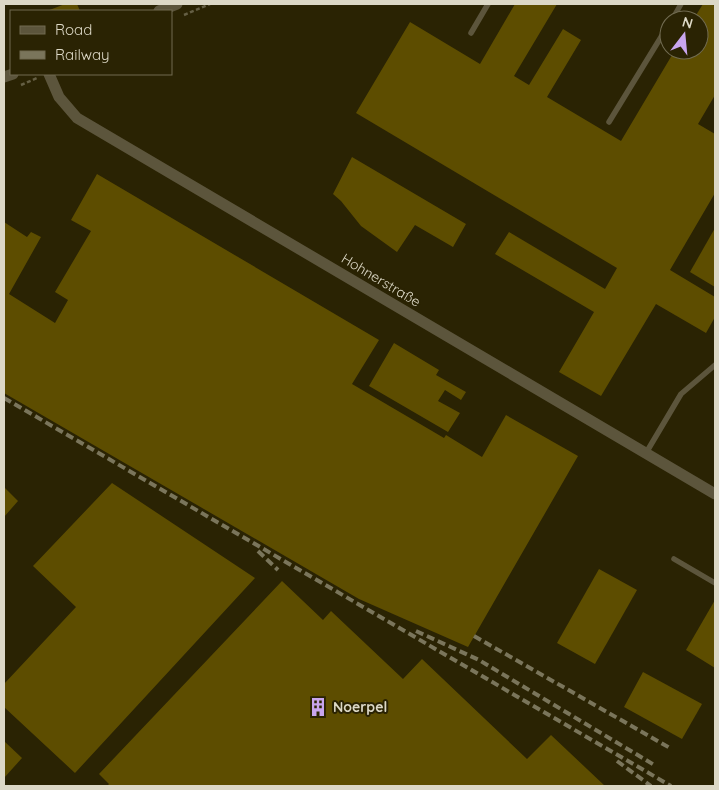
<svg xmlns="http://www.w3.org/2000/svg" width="719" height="790" font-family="Quicksand,sans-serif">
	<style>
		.building { fill: #5d4d00 }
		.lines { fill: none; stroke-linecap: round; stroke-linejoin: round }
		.path { stroke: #655f44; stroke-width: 2.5; stroke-dasharray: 4 2.5; stroke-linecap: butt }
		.lane { stroke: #5c553c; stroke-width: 5.5 }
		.street { stroke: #5c553c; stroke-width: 11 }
		.rail { stroke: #7a755b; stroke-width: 4; stroke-dasharray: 8 4; stroke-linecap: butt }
		.labels { text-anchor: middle; stroke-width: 4; stroke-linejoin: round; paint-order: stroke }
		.street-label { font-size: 14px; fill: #dcd8c6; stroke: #2a2303 }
		.poi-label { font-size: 14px; font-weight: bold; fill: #dcd8c6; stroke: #2a2303; text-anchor: start }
	</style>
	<rect width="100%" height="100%" fill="#2a2303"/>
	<g class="building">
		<path d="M65,4H77L80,11H47Z"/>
		<path d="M515,4H557L514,76L529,85L563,29L581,40L547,97L621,141L675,50H699V20H693L703,4H711L715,6V95L698,124L715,134V193L670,270L715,297V317L706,333L656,304L601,396L559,372L594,312L495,254L509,232L605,289L617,268L356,113L410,22L480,64Z"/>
		<path d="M352,157L466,224L453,247L415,225L397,252L361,226L341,201L333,194Z"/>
		<path d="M97,174L379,340L352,384L444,438L446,435L482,457L506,415L578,456L468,647L359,599L4,393V222L27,237L31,232L41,237L9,294L55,323L68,300L55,292L91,231L71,220Z"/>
		<path d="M715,228V287L690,272Z"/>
		<path d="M394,343L439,370L436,375L466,392L461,400L445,390L438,401L460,413L448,432L369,386Z"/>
		<path d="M112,483L255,578L75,773L4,707V684L76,607L33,566Z"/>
		<path d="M4,487L18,501L4,517Z"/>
		<path d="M599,569L637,590L595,664L557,643Z"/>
		<path d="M282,581L323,620L331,611L403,679L422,659L527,759L551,735L605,786H107L109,784L99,774Z"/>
		<path d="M715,600V668L686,650Z"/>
		<path d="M643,672L702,704L682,739L624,707Z"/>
		<path d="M4,741L22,758L4,778Z"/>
	</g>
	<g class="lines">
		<g class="path">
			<path d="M184,15L210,4"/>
			<path d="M21,85L37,78"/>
		</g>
		<g class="lane">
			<path d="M672,20L681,4"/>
			<path d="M471,33L488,4"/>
			<path d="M609,122L669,24"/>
			<path d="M646,453L681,394L715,365"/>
			<path d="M674,559L715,583"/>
		</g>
		<g class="street">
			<path d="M159,11L177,4"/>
			<path d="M49,74L59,97L77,118L715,494"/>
			<path d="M4,77L13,74"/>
		</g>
		<g class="rail">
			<path d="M4,398L671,786"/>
			<path d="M258,551L278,570"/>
			<path d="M416,631L479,660L656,766"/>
			<path d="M474,636L670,748"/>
			<path d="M617,761L651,786"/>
		</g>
	</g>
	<defs>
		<g id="building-bare" transform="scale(1.5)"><path d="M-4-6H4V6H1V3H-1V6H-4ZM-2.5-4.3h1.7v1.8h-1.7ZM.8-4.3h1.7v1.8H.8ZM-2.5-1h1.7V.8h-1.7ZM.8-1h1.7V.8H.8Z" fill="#c8a5ee" stroke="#2a2303" stroke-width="2.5" paint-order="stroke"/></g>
	</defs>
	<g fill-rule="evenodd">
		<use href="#building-bare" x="318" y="707"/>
	</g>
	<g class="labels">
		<g class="street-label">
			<text transform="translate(381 280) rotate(31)" y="5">Hohnerstraße</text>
		</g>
		<g class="poi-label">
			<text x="333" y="712">Noerpel</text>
		</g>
	</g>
	<rect width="719" height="790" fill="none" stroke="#dcd8c6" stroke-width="10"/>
	<rect x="10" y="10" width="162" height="65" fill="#2a2303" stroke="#716b51"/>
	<rect x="20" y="26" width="25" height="8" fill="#5c553c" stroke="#716b51"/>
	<text x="55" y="35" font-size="15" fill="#dcd8c6">Road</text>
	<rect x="20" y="51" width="25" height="8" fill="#7a755b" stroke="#716b51"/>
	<text x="55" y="60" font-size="15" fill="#dcd8c6">Railway</text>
	<g transform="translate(684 35) rotate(16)"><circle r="24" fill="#2a2303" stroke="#716b51"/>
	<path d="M0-4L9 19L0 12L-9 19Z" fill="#c8a5ee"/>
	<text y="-8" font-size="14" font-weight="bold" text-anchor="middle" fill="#dcd8c6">N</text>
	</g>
</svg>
